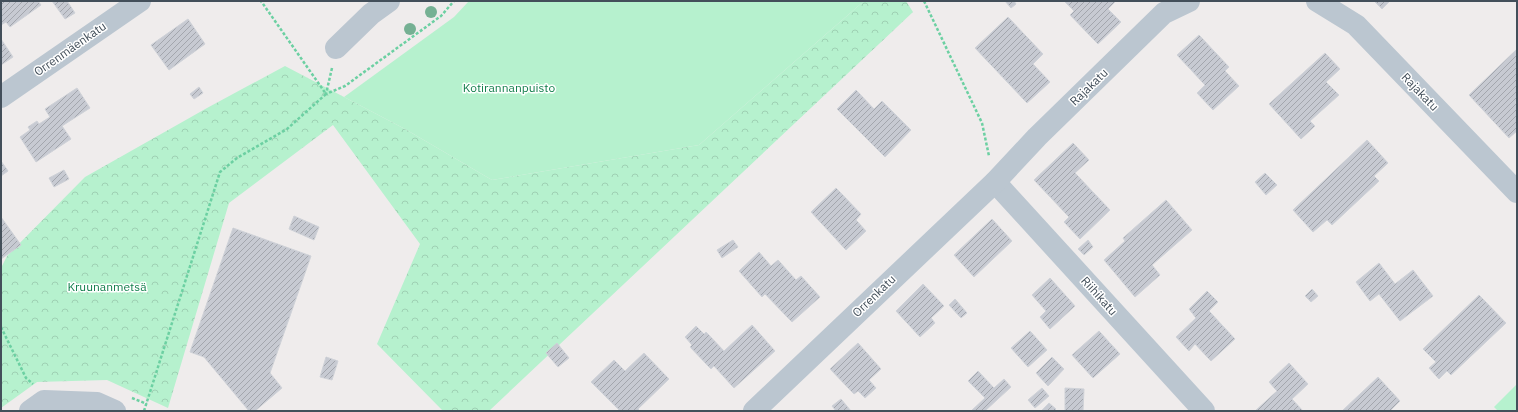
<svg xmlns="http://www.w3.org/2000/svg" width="1518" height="412" font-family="'IBM Plex Sans',sans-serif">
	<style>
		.green { fill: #b6f1ce }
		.forest { fill: url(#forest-crowns) }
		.building { fill: url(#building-hatch); stroke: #cfd2d8 }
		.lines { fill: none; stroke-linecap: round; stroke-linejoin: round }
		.path { stroke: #6cd0a2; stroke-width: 2.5; stroke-dasharray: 3 2; stroke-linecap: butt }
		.minor { stroke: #bbc6d0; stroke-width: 22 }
		.tertiary { stroke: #bbc6d0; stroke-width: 22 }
		.tree { fill: #75b093 }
		.labels { text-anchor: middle; stroke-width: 3; stroke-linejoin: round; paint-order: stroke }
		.street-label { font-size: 12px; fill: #434f5a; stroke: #fff }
		.park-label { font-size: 12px; fill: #117e4b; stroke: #fff }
	</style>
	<defs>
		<pattern id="forest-crowns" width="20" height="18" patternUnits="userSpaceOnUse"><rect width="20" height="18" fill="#b6f1ce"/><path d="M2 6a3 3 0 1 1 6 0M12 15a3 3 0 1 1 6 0" fill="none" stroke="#9ed0b3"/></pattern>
		<pattern id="building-hatch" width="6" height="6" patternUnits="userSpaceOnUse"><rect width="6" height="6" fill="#c7cad2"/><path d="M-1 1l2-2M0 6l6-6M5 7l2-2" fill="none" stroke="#a3a6ad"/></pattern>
	</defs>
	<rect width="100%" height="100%" fill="#efecec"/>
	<g class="green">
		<path d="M469,1H864L699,145L492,180L405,129L344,97L454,17Z"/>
		<path d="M1517,384V411H1498L1494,407Z"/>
	</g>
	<path class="forest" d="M864,1H906L913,12L489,411H443L377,344L420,244L333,125L229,203L168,408L107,380L37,382L1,408V268L7,256L85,177L207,108L285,66L405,129L492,180L699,145Z"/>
	<g class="building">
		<path d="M1,1H38L41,5L10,27L6,22L1,25Z"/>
		<path d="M52,1H67L75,13L65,19Z"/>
		<path d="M1005,1H1014L1016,4L1011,8Z"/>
		<path d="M1064,1H1113L1115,2L1108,9L1121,22L1098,44L1070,15L1074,11Z"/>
		<path d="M1374,1H1390L1382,9Z"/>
		<path d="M1008,17L1043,54L1033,64L1050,82L1027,103L975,48Z"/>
		<path d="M188,19L205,44L169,70L151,45Z"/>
		<path d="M1199,35L1229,67L1225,71L1239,86L1213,110L1197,93L1205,85L1177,55Z"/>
		<path d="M1,39L13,57L1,65Z"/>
		<path d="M1517,49V100L1515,102L1517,105V131L1509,138L1469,95Z"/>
		<path d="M1325,53L1340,69L1326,82L1339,95L1310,121L1315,126L1301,139L1269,104Z"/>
		<path d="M199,87L203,93L194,99L190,94Z"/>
		<path d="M77,88L90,108L62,126L71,139L36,162L20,137L30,130L28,127L37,121L39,124L50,117L45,109Z"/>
		<path d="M856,90L874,109L882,101L911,130L885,157L837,109Z"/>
		<path d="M1367,140L1388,163L1374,176L1379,181L1332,225L1327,220L1313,232L1293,210Z"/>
		<path d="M1073,143L1089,160L1075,173L1110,210L1080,239L1064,222L1069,217L1034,180Z"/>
		<path d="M1,161L8,171L1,176Z"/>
		<path d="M64,170L69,179L54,187L49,178Z"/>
		<path d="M1265,173L1277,185L1266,195L1255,182Z"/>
		<path d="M836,188L861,214L856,220L866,231L846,250L811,212Z"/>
		<path d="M1166,200L1192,230L1152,265L1160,275L1135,297L1104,260L1125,241L1123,238Z"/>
		<path d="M294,216L319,227L314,240L289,229Z"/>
		<path d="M1,217L21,245L1,259Z"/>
		<path d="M992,219L1012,241L974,277L954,255Z"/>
		<path d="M233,228L311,256L270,373L282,388L255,411H249L204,357L190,352Z"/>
		<path d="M733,240L738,247L722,258L717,250Z"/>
		<path d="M1088,240L1093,247L1084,255L1078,249Z"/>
		<path d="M759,252L771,266L778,260L796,280L801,276L820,297L792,322L765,294L762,297L739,271Z"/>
		<path d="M1379,263L1395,284L1413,270L1433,296L1400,321L1379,294L1370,301L1356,282Z"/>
		<path d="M1050,278L1075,306L1050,329L1040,317L1046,311L1032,295Z"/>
		<path d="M923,284L944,306L931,318L935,323L920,337L896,311Z"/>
		<path d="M1312,289L1318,296L1311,302L1305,296Z"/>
		<path d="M1207,291L1218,302L1209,311L1235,339L1211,361L1195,344L1189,351L1176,337L1196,318L1189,309Z"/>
		<path d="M1479,295L1506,323L1451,375L1447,371L1439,379L1429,368L1436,362L1423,349Z"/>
		<path d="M955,299L967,313L961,318L949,305Z"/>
		<path d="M752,325L775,351L734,388L714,366L711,369L690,347L692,345L685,337L696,326L704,334L706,332L724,351Z"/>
		<path d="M1030,331L1047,350L1028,367L1011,348Z"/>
		<path d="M1099,331L1120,354L1093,378L1072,355Z"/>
		<path d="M557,343L569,358L558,367L546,353Z"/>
		<path d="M858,343L881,369L869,380L876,388L865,398L858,391L854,394L830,369Z"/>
		<path d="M644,353L669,379L638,409L640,411H620L591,382L614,360L625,371Z"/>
		<path d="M326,357L338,361L332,380L320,377Z"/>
		<path d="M1052,357L1064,369L1048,386L1036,373Z"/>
		<path d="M1289,363L1308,384L1292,399L1303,411H1255L1277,391L1269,382Z"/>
		<path d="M978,371L994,388L1004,379L1011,387L985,411H971L985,398L968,381Z"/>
		<path d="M1378,377L1400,401L1390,411H1342Z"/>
		<path d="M1042,388L1049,396L1035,408L1028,400Z"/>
		<path d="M1065,388L1084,389L1083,411H1065Z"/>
		<path d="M841,399L851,411H836L832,406Z"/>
		<path d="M1049,403L1056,409L1054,411H1041Z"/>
	</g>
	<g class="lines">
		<g class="path">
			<path d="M924,1L982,123L989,156"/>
			<path d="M332,68L326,94L345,86L441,16L454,1"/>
			<path d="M1,327L26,378L33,384"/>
			<path d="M132,398L147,404"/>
			<path d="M144,411L220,172L237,158L287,129L326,94L261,1"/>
		</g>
		<g class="minor">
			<path d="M336,48L371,14L389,1"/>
			<path d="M1,97L140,1"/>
			<path d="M995,182L1204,411"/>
			<path d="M30,411L44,401L97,403L115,411"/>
		</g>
		<g class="tertiary">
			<path d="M1317,1L1356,25L1517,192"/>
			<path d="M754,411L995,182L1037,137L1164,13L1189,1"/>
		</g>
	</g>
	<g class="tree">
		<circle cx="431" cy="12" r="6"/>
		<circle cx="410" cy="29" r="6"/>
	</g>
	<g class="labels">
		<g class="street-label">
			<text transform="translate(70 49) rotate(-35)" y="4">Orrenmäenkatu</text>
			<text transform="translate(1089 87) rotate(-44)" y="4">Rajakatu</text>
			<text transform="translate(1420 92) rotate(46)" y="4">Rajakatu</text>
			<text transform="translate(874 296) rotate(-44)" y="4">Orrenkatu</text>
			<text transform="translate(1099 296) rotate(48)" y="4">Riihikatu</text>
		</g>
		<g class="park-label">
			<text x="509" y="92">Kotirannanpuisto</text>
			<text x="107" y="291">Kruunanmetsä</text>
		</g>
	</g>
	<rect width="1518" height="412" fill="none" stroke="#434f5a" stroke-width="4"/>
</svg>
